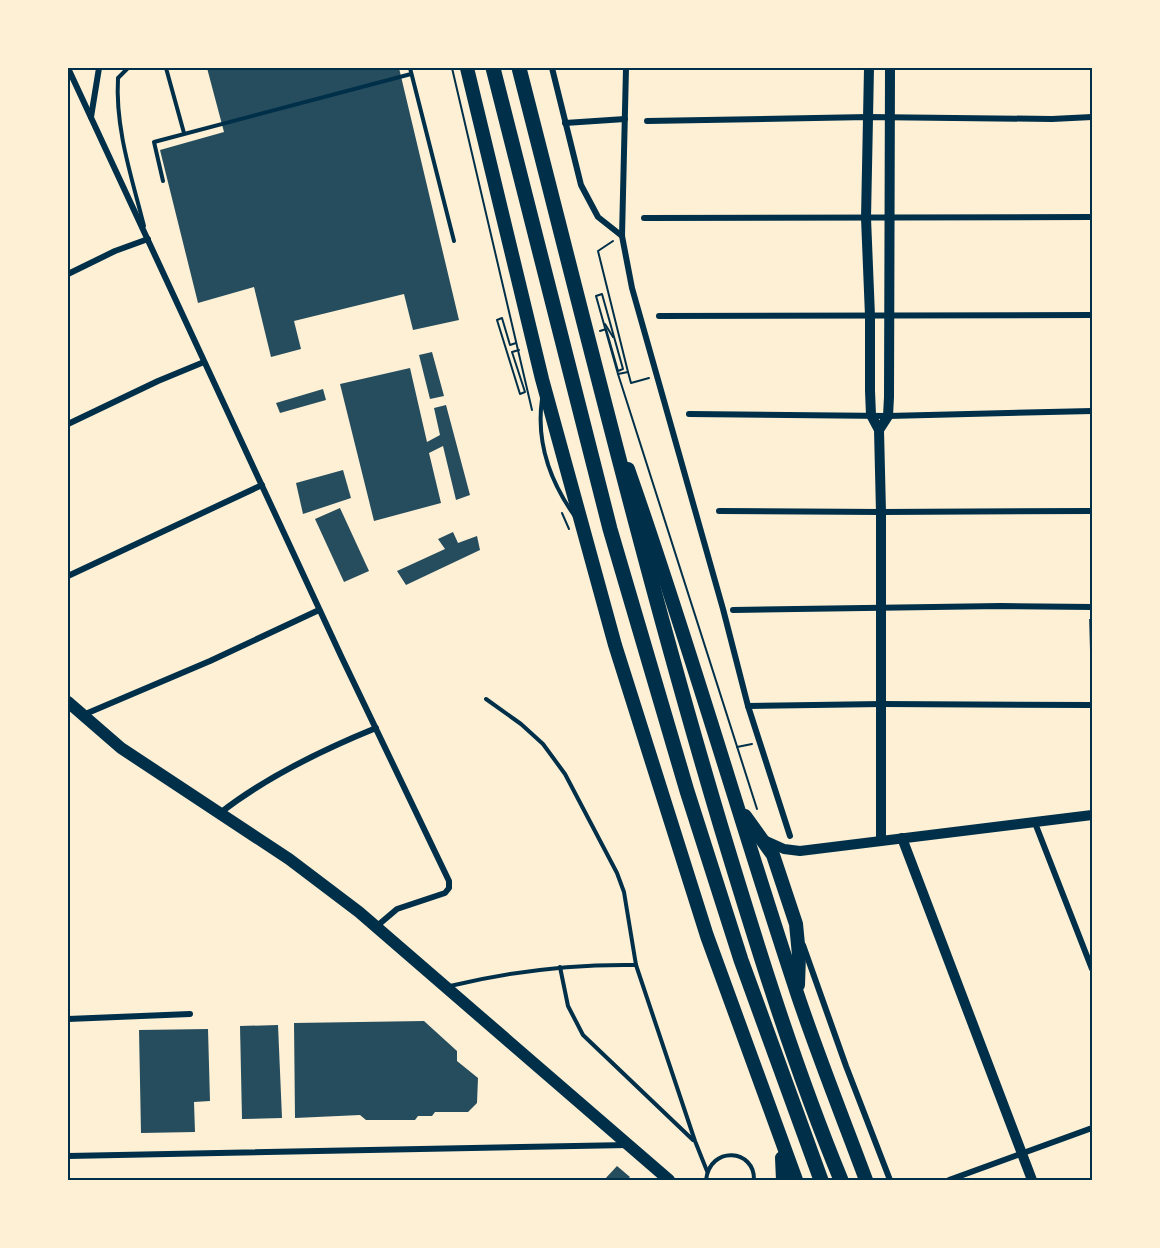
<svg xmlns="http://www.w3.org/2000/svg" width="1160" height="1248" font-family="Signika,sans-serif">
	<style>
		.building { fill: #264d5e }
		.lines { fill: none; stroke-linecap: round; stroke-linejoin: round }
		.path { stroke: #003049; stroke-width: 2 }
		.service { stroke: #003049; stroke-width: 4 }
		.minor { stroke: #003049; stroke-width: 6 }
		.tertiary { stroke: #003049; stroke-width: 10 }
		.secondary { stroke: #003049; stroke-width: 10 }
		.primary { stroke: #003049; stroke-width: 12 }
		.trunk { stroke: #003049; stroke-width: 14 }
		.motorway { stroke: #003049; stroke-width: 15 }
		.neatline { fill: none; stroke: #003049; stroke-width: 2 }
	</style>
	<rect width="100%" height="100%" fill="#fdf0d5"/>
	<g class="building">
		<path d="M207,68H399L459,320L413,330L404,294L294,321L301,349L271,357L254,287L198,303L160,150L224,132Z"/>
		<path d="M432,352L444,396L430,399L419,355Z"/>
		<path d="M410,368L427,442L440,435L434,408L446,405L470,495L456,500L443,446L429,453L441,503L374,521L340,384Z"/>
		<path d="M323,389L326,400L280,413L276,403Z"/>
		<path d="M343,470L351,498L303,514L296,483Z"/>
		<path d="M340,508L369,571L344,582L315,519Z"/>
		<path d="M453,532L458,543L477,536L480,550L406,585L397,571L445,549L438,539Z"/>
		<path d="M1089,619H1092V651H1090Z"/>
		<path d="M424,1021L457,1051V1061L478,1078L477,1103L468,1112H435L432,1116H418L415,1120H366L360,1115L295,1118L294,1023Z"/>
		<path d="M278,1025L282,1118L242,1119L240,1026Z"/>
		<path d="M208,1029L210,1101L194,1102L195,1132L141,1133L139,1030Z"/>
		<path d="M617,1166L630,1177L627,1180H604Z"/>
	</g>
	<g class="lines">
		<g class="path">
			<path d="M452,68L532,410"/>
			<path d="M613,241L598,251L628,372L618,374"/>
			<path d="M605,324L613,337"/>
			<path d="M600,331L606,329L618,371L623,369L602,294L596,296L618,374L757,809"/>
			<path d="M516,343L510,345L502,318L497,320L520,394L525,392L512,352L519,350"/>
			<path d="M628,372L631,383L649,378"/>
			<path d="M562,513L569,529"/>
			<path d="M737,747L752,744"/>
		</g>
		<g class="service">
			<path d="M128,68L118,78C115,129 132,178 144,226"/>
			<path d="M166,68L184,133"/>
			<path d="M410,68L454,241"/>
			<path d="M163,181L154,142L411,74"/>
			<path d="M542,399C536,442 550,481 574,515"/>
			<path d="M486,699L521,724L543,744L565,774L617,873L624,892L636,965"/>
			<path d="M560,967L568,1006L583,1035L693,1140"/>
			<path d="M450,986C512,971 572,964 636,965L695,1141L707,1171"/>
			<path d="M706,1180C710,1145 755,1149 754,1180"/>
		</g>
		<g class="minor">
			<path d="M68,68L342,658L449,881V888L445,893L397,909L377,926"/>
			<path d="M552,68L581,185L598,217L622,236"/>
			<path d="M626,68L622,236L632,288L723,609L748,706L790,836"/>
			<path d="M91,117L99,68"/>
			<path d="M647,121L868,117L1052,119L1092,117"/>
			<path d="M565,123L625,119"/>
			<path d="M644,218L1092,217"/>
			<path d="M68,274L115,251L148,239"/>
			<path d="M659,316L1092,315"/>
			<path d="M689,414L888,416L1092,411"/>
			<path d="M68,424L158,381L204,362"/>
			<path d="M719,511L881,512L1092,511"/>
			<path d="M68,576L262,485"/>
			<path d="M733,610L1001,606L1092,607"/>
			<path d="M748,706L882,704L1092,705"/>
			<path d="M83,715L210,661L319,610"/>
			<path d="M220,813C266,777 322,750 376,728"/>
			<path d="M1035,823L1092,969"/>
			<path d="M803,945L846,1066L890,1180"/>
			<path d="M68,1019L190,1014"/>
			<path d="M68,1156L628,1145"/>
			<path d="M949,1180L1092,1128"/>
		</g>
		<g class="tertiary">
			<path d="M869,68L866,218L870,316V391L871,415L879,430L881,512V841"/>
			<path d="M879,430L888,416L889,397L890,68"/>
			<path d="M902,838L1032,1180"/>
		</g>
		<path class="secondary" d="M764,840L784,849L800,851L1092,815"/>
		<path class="primary" d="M68,702L121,748L289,859L359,912L669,1180"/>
		<g class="trunk">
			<path d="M467,68L542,379L615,645L707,936L796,1180"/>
			<path d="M628,469C689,642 739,818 797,993C818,1056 843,1118 866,1180"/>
			<path d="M745,816L773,855L796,924L799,955L798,985"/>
			<path d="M782,1158L783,1180"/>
		</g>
		<g class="motorway">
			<path d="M493,68L610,529L687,791L741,960L821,1180"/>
			<path d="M519,68C584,321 646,576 721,827C757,946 794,1066 841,1180"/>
		</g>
	</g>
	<rect width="1160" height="1248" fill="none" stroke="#fdf0d5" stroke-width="138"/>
	<rect x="69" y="69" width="1022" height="1110" class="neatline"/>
</svg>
